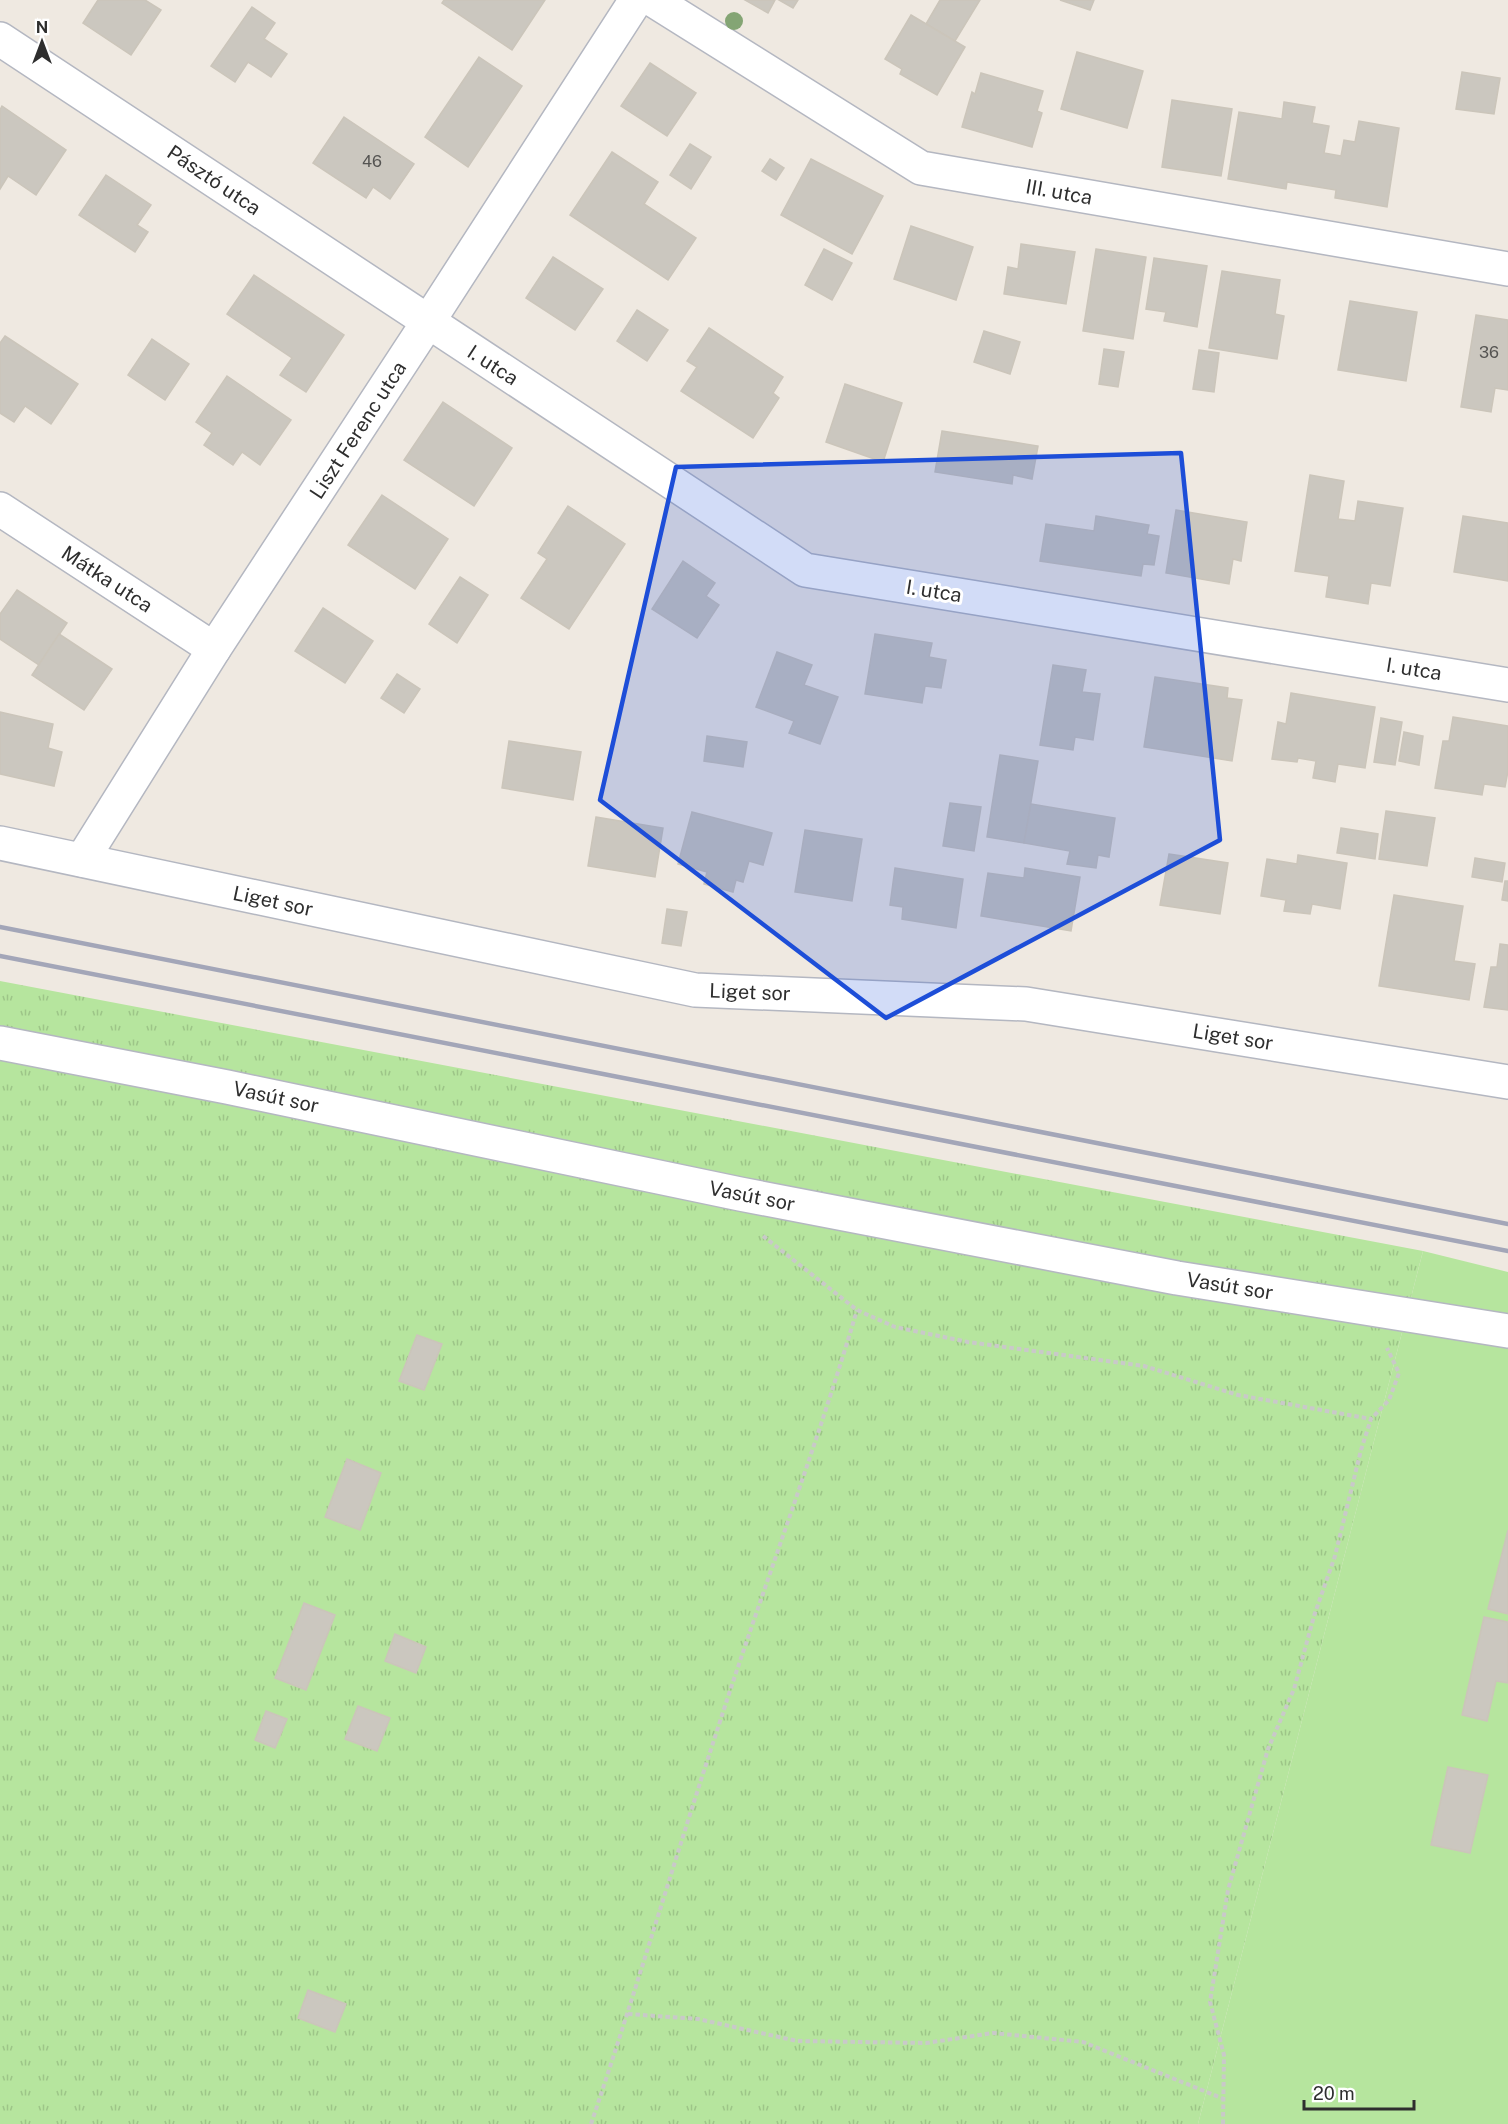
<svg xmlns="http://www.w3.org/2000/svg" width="1508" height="2124" font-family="'Public Sans',sans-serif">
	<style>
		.grass { fill: url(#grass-tufts) }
		.garden { fill: #b6e59e }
		.building { fill: #cbc7bf; stroke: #cbc5ba; stroke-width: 1.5 }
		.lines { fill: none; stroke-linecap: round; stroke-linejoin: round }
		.minor-casing { stroke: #b4b7c1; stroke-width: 36 }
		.path { stroke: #c9c9c9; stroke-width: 4; stroke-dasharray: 4.5 3; stroke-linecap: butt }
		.minor { stroke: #fff; stroke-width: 33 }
		.rail { stroke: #a3a6b8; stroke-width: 4.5 }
		.tree { fill: #84a574 }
		.marked { fill: #1d4ed8; fill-opacity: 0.2; stroke: #1d4ed8; stroke-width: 4.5; stroke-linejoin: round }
		.labels { text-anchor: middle; stroke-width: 6; stroke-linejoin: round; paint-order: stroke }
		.number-label { font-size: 16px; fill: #555452 }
		.street-label { font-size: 20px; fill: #2e2e2e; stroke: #fff }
	</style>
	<defs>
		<pattern id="grass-tufts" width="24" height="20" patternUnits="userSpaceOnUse" patternTransform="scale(1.5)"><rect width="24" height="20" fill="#b6e59e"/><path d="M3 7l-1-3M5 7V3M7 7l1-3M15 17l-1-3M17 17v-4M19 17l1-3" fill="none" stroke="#9dc588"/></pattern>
	</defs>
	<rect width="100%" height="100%" fill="#efe9e1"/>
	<path class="grass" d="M0,981L1423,1251L1198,2124H0Z"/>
	<path class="garden" d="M1423,1251L1508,1272V2124H1198Z"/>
	<g class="building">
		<path d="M98,0H145L161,10L131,55L83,23Z"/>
		<path d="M444,0H545L512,50L442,3Z"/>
		<path d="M745,0H775L768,13Z"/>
		<path d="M779,0H798L793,8Z"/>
		<path d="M940,0H980L955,41L926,24Z"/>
		<path d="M1060,0H1094L1090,10Z"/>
		<path d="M252,7L275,23L264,39L287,54L271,77L248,62L235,82L211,66Z"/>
		<path d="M911,15L965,47L937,95L900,74L902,69L885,59Z"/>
		<path d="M1077,52L1143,71L1127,128L1061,109Z"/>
		<path d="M479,57L522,86L468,167L425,137Z"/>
		<path d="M650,63L696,93L667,136L621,106Z"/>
		<path d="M1462,72L1500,78L1494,114L1456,109Z"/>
		<path d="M981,73L1043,91L1037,111L1042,113L1032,147L962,127L972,92L975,94Z"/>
		<path d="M1172,100L1232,109L1221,176L1162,167Z"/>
		<path d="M1284,102L1315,107L1312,123L1329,126L1324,153L1341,156L1344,140L1355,142L1359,121L1399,128L1387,207L1335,198L1336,190L1287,182L1286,189L1228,179L1239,112L1282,119Z"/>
		<path d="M2,106L66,150L36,195L8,176L0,189V110Z"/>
		<path d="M344,117L414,164L390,199L373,187L366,198L313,163Z"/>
		<path d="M690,144L711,157L691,189L670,175Z"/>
		<path d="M612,152L658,182L644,204L696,238L668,280L570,215Z"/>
		<path d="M770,159L784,168L776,180L762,171Z"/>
		<path d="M811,159L883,196L852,254L781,215Z"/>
		<path d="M106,175L151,205L137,225L148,232L135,252L79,215Z"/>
		<path d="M911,226L973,247L956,300L894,279Z"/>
		<path d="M1021,244L1075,252L1066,304L1004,294L1008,267L1018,269Z"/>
		<path d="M824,249L852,263L832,300L805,285Z"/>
		<path d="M1096,249L1146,257L1133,339L1083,331Z"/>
		<path d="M553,257L603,289L575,330L526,298Z"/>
		<path d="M1154,258L1207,266L1197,327L1164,321L1166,312L1146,309Z"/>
		<path d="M1222,271L1280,280L1275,314L1284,316L1277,359L1209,348Z"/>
		<path d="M254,275L344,335L306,392L280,375L292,358L227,314Z"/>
		<path d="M1350,301L1417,312L1406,381L1338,370Z"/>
		<path d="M637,310L668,330L647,361L617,341Z"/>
		<path d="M1476,315L1508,320V390L1495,388L1491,412L1461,407Z"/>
		<path d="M709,328L783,377L773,393L779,398L753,438L681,391L697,367L687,361Z"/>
		<path d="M984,331L1020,342L1010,374L974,362Z"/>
		<path d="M5,336L78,384L51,424L25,406L14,422L0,413V343Z"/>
		<path d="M152,339L189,364L165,400L128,375Z"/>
		<path d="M1104,349L1124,352L1118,387L1099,384Z"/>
		<path d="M1199,350L1219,353L1214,392L1193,389Z"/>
		<path d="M227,376L291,420L260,465L242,452L233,465L204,445L212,433L196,422Z"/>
		<path d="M845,384L902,403L883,462L826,442Z"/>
		<path d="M443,402L512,448L474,506L404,460Z"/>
		<path d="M942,431L1038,446L1032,479L1013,475L1012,484L935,472Z"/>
		<path d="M1310,475L1344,481L1338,519L1355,521L1358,501L1403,508L1390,586L1371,583L1368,604L1326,597L1329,576L1295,571Z"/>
		<path d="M382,495L448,539L415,589L348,545Z"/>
		<path d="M568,506L625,544L569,629L521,598L547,559L538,553Z"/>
		<path d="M1176,510L1247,522L1241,561L1233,559L1229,584L1166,573Z"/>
		<path d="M1096,516L1149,525L1147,534L1159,536L1154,565L1143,564L1141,576L1040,561L1046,524L1094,531Z"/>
		<path d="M1463,516L1508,523V581L1454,572Z"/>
		<path d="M683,561L715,583L706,596L719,605L697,638L652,609Z"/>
		<path d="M460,577L488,595L457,643L429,624Z"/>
		<path d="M17,590L67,623L39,665L0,639V614Z"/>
		<path d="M323,608L373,641L345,683L295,651Z"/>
		<path d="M59,634L112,669L84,710L32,675Z"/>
		<path d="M875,634L932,643L929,657L946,660L941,688L925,686L922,703L865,694Z"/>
		<path d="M777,652L812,665L804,685L838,697L820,744L789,733L794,721L756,707Z"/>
		<path d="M1053,665L1086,670L1082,692L1100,694L1093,740L1075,737L1073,750L1040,745Z"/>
		<path d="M397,674L420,689L404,713L381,698Z"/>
		<path d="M1155,677L1228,688L1227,698L1242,700L1232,761L1144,747Z"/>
		<path d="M1291,693L1375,707L1365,768L1338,764L1335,782L1313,778L1316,761L1298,758L1297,762L1272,759L1278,722L1286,724Z"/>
		<path d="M0,712L53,724L48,748L62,752L54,786L0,774Z"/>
		<path d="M1453,717L1508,726V771L1505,787L1484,784L1482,795L1435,788L1443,741H1449Z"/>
		<path d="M1381,718L1402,722L1395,765L1374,762Z"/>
		<path d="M1404,732L1423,736L1419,765L1399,761Z"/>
		<path d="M707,736L747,742L743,767L704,761Z"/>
		<path d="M509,741L581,752L573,800L502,788Z"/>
		<path d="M1000,755L1038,761L1024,843L987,837Z"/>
		<path d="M950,803L981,807L974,851L943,846Z"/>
		<path d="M1031,804L1115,818L1109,857L1098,855L1096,868L1067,864L1070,851L1024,843Z"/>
		<path d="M1386,811L1435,818L1427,866L1379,859Z"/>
		<path d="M692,812L772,833L763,865L749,861L743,882L736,880L733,892L704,884L707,872L678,864Z"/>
		<path d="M596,817L663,828L655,877L588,866Z"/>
		<path d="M1341,828L1378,834L1375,859L1337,853Z"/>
		<path d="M805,830L862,839L852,901L795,892Z"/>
		<path d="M1169,854L1228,863L1220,914L1160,905Z"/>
		<path d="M1298,855L1347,863L1340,909L1312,904L1310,914L1284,911L1286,900L1261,896L1267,859L1297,864Z"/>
		<path d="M1475,858L1505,863L1502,882L1472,877Z"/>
		<path d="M895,868L963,879L956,928L902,919L903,907L890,905Z"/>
		<path d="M1025,868L1080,877L1071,931L981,916L988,873L1024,878Z"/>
		<path d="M1505,881H1508V901L1502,900Z"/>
		<path d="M1394,895L1463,906L1454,961L1475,964L1469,1000L1379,986Z"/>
		<path d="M667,909L687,912L681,946L662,943Z"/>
		<path d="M1500,944L1508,945V1010L1484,1007L1491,967H1497Z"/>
		<path d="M417,1335L442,1344L424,1390L399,1381Z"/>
		<path d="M347,1459L381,1473L360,1530L325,1517Z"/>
		<path d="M1508,1530V1614L1488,1609Z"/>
		<path d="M304,1603L335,1615L306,1690L275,1678Z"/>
		<path d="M1484,1617L1508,1622V1683L1496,1681L1487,1721L1462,1715Z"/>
		<path d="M395,1634L426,1647L416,1673L385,1661Z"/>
		<path d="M358,1706L390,1718L377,1751L345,1739Z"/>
		<path d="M266,1711L287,1719L275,1748L255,1740Z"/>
		<path d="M1448,1767L1488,1775L1470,1853L1431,1845Z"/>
		<path d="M308,1990L346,2004L335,2032L298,2018Z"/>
	</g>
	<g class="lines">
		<g class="minor-casing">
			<g id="minor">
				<path d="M653,0L921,168L1508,269"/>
				<path d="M0,39L805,570L1508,685"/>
				<path d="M0,509L214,649"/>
				<path d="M0,843L695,990L1026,1004L1508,1082"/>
				<path d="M82,860L214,649L428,322L636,0"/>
				<path d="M0,1043L227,1087L740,1194L1177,1278L1508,1331"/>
			</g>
		</g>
		<g class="path">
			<path d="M763,1236L857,1310L895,1327L968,1342L1144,1366L1238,1395L1371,1419"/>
			<path d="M628,2014L698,2019L797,2041L926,2043L993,2033L1083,2042L1224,2099"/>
			<path d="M591,2124C634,1997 672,1868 714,1740C760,1596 814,1455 857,1310"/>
			<path d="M1223,2124L1224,2055L1210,2002L1228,1890L1268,1749L1294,1689L1314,1616L1335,1556L1361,1450L1371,1419L1389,1400L1399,1373L1387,1348"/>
		</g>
		<use href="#minor" class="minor"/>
		<g class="rail">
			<path d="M0,927L1508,1224"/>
			<path d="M0,956L1508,1251"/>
		</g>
	</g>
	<circle class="tree" cx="734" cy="21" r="9"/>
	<path class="marked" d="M1181,453L1220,840L886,1018L600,800L676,467Z"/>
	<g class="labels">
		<g class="number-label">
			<text x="372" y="167">46</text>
			<text x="1489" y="358">36</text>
		</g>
		<g class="street-label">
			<text transform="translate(214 180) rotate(34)" y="7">Pásztó utca</text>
			<text transform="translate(1059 192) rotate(10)" y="7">III. utca</text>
			<text transform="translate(493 365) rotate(33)" y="7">I. utca</text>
			<text transform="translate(358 430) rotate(-57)" y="7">Liszt Ferenc utca</text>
			<text transform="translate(107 579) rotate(33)" y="7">Mátka utca</text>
			<text transform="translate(934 591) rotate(9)" y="7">I. utca</text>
			<text transform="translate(1414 669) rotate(9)" y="7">I. utca</text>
			<text transform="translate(273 901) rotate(12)" y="7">Liget sor</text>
			<text transform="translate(750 992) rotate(2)" y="7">Liget sor</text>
			<text transform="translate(1233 1037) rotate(9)" y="7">Liget sor</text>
			<text transform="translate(276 1097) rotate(12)" y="7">Vasút sor</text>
			<text transform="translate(752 1196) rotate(11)" y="7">Vasút sor</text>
			<text transform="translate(1230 1286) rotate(9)" y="7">Vasút sor</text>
		</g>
	</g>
	<g transform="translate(42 42)" stroke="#ffffff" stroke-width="4.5" paint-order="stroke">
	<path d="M0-4.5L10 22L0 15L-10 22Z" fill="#2e2e2e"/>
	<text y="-9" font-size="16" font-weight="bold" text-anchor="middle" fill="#2e2e2e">N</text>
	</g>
	<path d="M1304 2100v9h110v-9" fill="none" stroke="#2e2e2e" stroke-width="3"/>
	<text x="1313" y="2100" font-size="18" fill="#2e2e2e" stroke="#ffffff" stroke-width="4.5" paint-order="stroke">20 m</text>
</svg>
